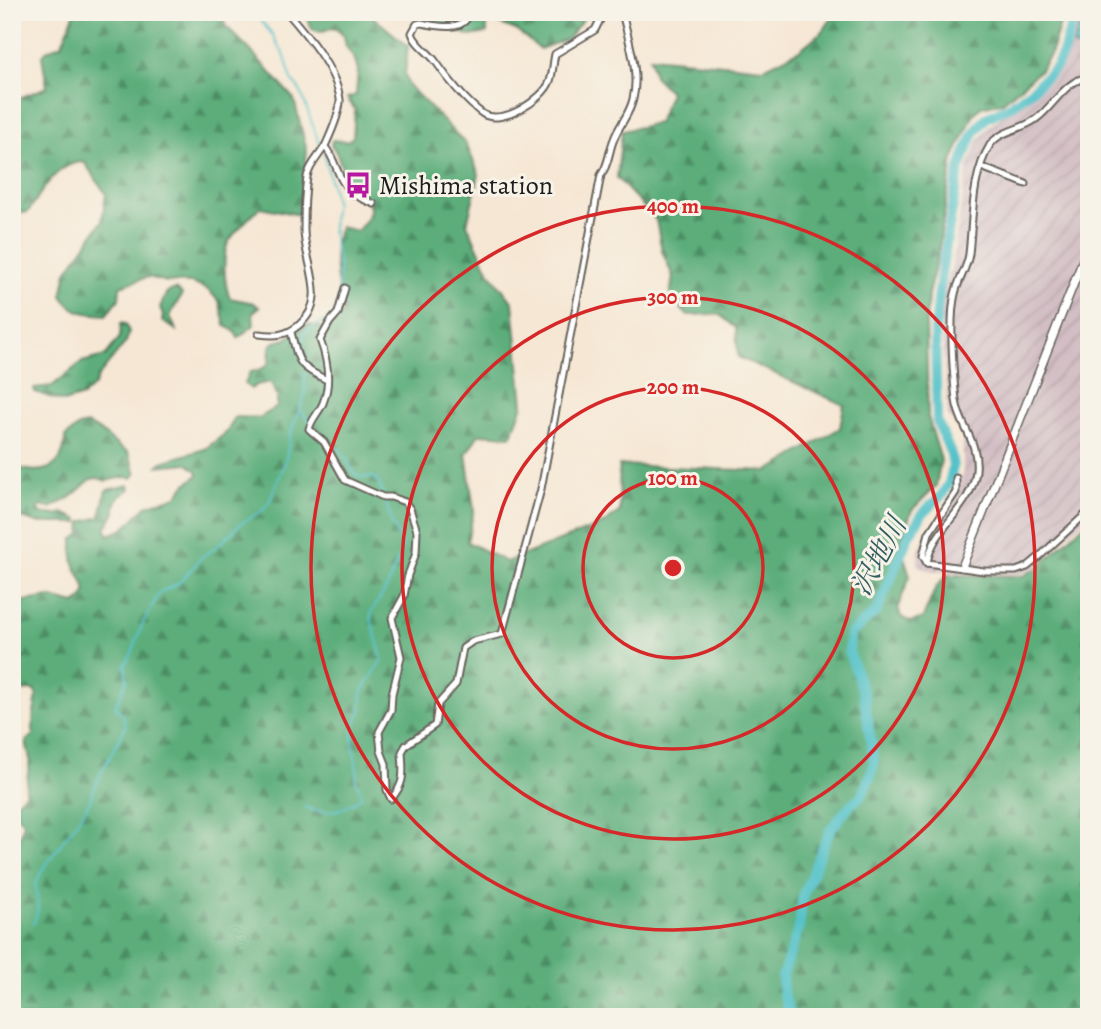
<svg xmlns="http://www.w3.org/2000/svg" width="1101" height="1029" font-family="Alegreya,'Noto Serif JP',serif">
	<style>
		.industrial { fill: url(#industrial-furrows) }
		.forest { fill: url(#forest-firs); stroke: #3c644b; stroke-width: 2 }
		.water { fill: url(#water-rules); stroke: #386f72; stroke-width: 2 }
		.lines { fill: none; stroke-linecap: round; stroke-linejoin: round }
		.stream { stroke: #54c2c9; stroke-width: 2 }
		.river { stroke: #54c2c9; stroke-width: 10 }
		.minor-casing { stroke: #68635c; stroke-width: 9 }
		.tertiary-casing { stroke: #68635c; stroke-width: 10 }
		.minor { stroke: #fff; stroke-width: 5 }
		.tertiary { stroke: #fff; stroke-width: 7 }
		.ring { fill: none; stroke: #d62828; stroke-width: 3.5 }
		.labels { text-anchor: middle; stroke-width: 6; stroke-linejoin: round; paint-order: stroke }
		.poi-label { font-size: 26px; fill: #1c1c1c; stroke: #f7f3e8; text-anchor: start }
		.water-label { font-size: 28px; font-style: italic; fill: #325e61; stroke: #f7f3e8 }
		.centre { fill: #d62828; stroke: #f7f3e8; stroke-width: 3.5 }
		.ring-label { font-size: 21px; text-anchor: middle; font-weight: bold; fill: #d62828; stroke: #f7f3e8; stroke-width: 6; stroke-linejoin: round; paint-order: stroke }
	</style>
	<defs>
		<pattern id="industrial-furrows" width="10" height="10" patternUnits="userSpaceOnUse" patternTransform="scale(1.75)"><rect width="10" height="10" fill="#d2bec4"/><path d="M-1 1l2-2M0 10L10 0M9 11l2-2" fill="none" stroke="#b4a3a8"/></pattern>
		<pattern id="forest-firs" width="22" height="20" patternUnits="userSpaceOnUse" patternTransform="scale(1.75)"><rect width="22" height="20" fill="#5cad7a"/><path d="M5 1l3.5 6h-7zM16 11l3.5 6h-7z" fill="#4b8c63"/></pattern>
		<pattern id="water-rules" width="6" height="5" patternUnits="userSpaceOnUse" patternTransform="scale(1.75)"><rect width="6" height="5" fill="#54c2c9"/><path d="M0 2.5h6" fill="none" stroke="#49a6ac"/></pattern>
	</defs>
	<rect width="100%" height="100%" fill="#f7f3e8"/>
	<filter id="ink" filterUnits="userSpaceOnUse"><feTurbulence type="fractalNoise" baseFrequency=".0143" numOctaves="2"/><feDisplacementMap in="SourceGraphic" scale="14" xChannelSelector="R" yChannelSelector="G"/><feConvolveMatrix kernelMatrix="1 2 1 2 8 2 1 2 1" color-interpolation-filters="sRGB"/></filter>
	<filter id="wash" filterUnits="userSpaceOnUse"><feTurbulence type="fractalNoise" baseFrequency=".00686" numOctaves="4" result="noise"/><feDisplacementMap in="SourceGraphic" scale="28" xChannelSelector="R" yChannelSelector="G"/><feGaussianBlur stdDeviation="1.57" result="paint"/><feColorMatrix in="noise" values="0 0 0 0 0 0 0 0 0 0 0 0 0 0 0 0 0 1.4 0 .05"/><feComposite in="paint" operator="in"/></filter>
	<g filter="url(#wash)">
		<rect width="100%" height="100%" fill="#f6e7d4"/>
		<path class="industrial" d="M1078,12H1089V515L1031,570L1020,574H972L926,570L918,565V553L926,532L948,508L959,490L963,472V437L948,415L941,321L942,294L951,270L968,165L978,141L989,126L1058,72Z"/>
		<g class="forest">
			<path d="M75,12H223L225,25L250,50L294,99L307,151L300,215L260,207C250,217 237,229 229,241C222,252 224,286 230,298L254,303L259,307L253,313L254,325L238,338L235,332L225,325L219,301L207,289L191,283L167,282L148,277L120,286L119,299L106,315C84,313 75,314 62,296L67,272L102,221L106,194L84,162C56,162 42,192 28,212L12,214V101L47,87L42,56L46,51L62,44Z"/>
			<path d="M305,12H375L373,17L408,46L405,75L409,86L466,144L479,174L467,224L488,270L513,303L523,405L511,436L479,434L466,454L474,510L467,542L506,562L605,523L620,511L619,465L768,471L840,428L844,405L738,357L736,328L719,314L687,315L670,297L673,276L662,251L656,220L617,178L622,131L658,123L670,92L654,76L650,57L764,68L798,51L823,31L836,12H1064L1050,55L1040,70L1003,102L981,107L974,114L953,159L937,259L928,294L926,321L928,417L941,460L936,486L912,510L900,544L910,576L898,607L901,617L911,622L923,618L936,587L947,575L1023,576L1037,568L1089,520V1017H12V840L19,837L24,824L16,814L17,801L25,794L30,759L26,741L33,735V718L37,696L34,690L18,691L12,689V600L26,601L49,597L75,604C97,592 78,577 74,563C72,557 73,547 73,540L81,534L82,522L100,517L106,490L129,485L130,489C119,496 114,500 115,513L105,528L109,535L124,529L146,506L177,496L184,486L198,475L197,471L187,463L158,466L161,462L205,449L227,432L235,417L259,418L277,407V396L271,382L256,385L251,389L245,384L250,372C270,367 270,367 270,346L275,342L286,339L307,324L329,329L344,311C338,292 329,244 341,227L357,231C362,225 371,217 370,208C368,194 356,195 349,185C341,173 341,155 331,145L332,140L347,141L353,137L355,110L347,98L356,95L358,70L355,60L346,46L344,36L334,27L320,32L312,29Z"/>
			<path d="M401,12H589L567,39L540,49L516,30L487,19V33L470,36Z"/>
			<path d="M176,289L182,294L170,316L176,330L162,320L163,316L160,307L167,292Z"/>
			<path d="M121,323L126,324L129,332L126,342L98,377L95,385L83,396L64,402L35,392L34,388L52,386L82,362L105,356L120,337Z"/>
			<path d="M86,424C105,430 114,446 128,452L136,473L132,478L124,477L106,481L98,478L91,479L70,498L50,508L40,506L37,513L56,515L63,513L79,520V523H37L12,515V465C39,477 65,471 65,437L79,426Z"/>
		</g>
		<path class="water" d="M1083,12H1089V53L1073,46Z"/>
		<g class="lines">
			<g class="stream">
				<path d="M258,12L261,21L272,34L285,57L292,80L301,92L319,143"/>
				<path d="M306,365L302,349L304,332L332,317L338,303L339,272L332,227L335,201L324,153"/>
				<path d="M300,410L309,420"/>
				<path d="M321,433L330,445L340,449L354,473L360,477H374L377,480L383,493"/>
				<path d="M305,807C326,816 345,811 362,796L356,781L357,769L353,743V731L361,709L362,693L382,659L372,623L371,612L387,588L403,546L392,524L385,499"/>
				<path d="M34,923L38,909L36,884L42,871L87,807L100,775L126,726L123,715L115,707L127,680L125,665L132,653L143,623L159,593L179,583L203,556L220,544L240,524L262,511L270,500L285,463L291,432L305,395V373"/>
			</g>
			<path class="river" d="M791,1017L783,994L782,977L799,927L803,895L830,830L850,805L861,796L871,775L874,762L864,696L849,652L850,634L877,611L909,535L923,513L942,495L949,483L953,467L951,454L937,421L935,329L941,274L959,171L965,154L974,133L986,118L1011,106L1032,90L1056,67L1063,53L1075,12"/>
		</g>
	</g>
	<g filter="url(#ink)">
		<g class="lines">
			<g class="minor-casing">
				<g id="minor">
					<path d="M470,12C464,33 438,26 421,23L417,24L412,33C415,44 429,52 436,62C447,78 467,103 483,114C502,126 543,100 550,81C553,72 553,63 555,54L595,30L604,12"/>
					<path d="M325,147C336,159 337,179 350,191C356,197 366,200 374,204"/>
					<path d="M981,167L1026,184"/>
					<path d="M345,288L338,313L330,322L320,340C328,361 331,383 323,403C319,413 312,418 309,429L324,442L345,480L383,497H391L405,502L410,509L417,531L416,553L408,575L404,596L392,618L401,657L392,694L391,710L379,732L381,751L386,764L387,790L391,799C406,783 403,771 402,752L406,745L435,725L438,704L456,684L463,648L473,641L502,634L541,489L601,175C609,165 609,150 614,139C619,125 630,114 633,99C640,72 628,39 622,12"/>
					<path d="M291,332C299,363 297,366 327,380"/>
					<path d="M259,334C275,336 286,336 299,325C330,299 304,263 304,230C304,216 305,191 307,177C310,163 320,156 326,144C331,133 341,111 340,99C336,69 306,34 287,12"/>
					<path d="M927,563C933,527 972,508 976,471C979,440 959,426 956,400C953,375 949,317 955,294C958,280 967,269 969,254C973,219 971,176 990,145C1000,130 1022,130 1036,119C1054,106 1065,80 1089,77"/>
					<path d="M927,563L984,571H1016L1027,567L1039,557L1089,511"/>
					<path d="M927,563L923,556L929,533L956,492V478"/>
				</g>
			</g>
			<g class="tertiary-casing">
				<path id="tertiary" d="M962,567L1089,245"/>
			</g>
			<use href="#minor" class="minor"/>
			<use href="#tertiary" class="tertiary"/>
		</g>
	</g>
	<g class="ring">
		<circle cx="673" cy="568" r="90"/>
		<circle cx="673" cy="568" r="181"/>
		<circle cx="673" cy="568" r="271"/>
		<circle cx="673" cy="568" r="362"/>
	</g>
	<defs>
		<g id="bus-bare" transform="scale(2.1)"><path d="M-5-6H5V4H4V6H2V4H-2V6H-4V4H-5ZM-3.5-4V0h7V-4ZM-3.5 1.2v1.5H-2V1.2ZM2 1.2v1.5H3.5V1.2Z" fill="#b5179e" stroke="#f7f3e8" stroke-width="2.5" paint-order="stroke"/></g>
	</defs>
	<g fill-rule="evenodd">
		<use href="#bus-bare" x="358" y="185"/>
	</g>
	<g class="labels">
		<g class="poi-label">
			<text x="379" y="194">Mishima station</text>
		</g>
		<g class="water-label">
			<text transform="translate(878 556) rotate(-62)" y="10">沢地川</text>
		</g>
	</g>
	<circle cx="673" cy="568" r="10" class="centre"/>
	<g class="ring-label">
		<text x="673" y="213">400 m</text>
		<text x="673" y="304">300 m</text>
		<text x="673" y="394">200 m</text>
		<text x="673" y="485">100 m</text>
	</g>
	<rect width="1101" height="1029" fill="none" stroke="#f7f3e8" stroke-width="42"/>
</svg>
